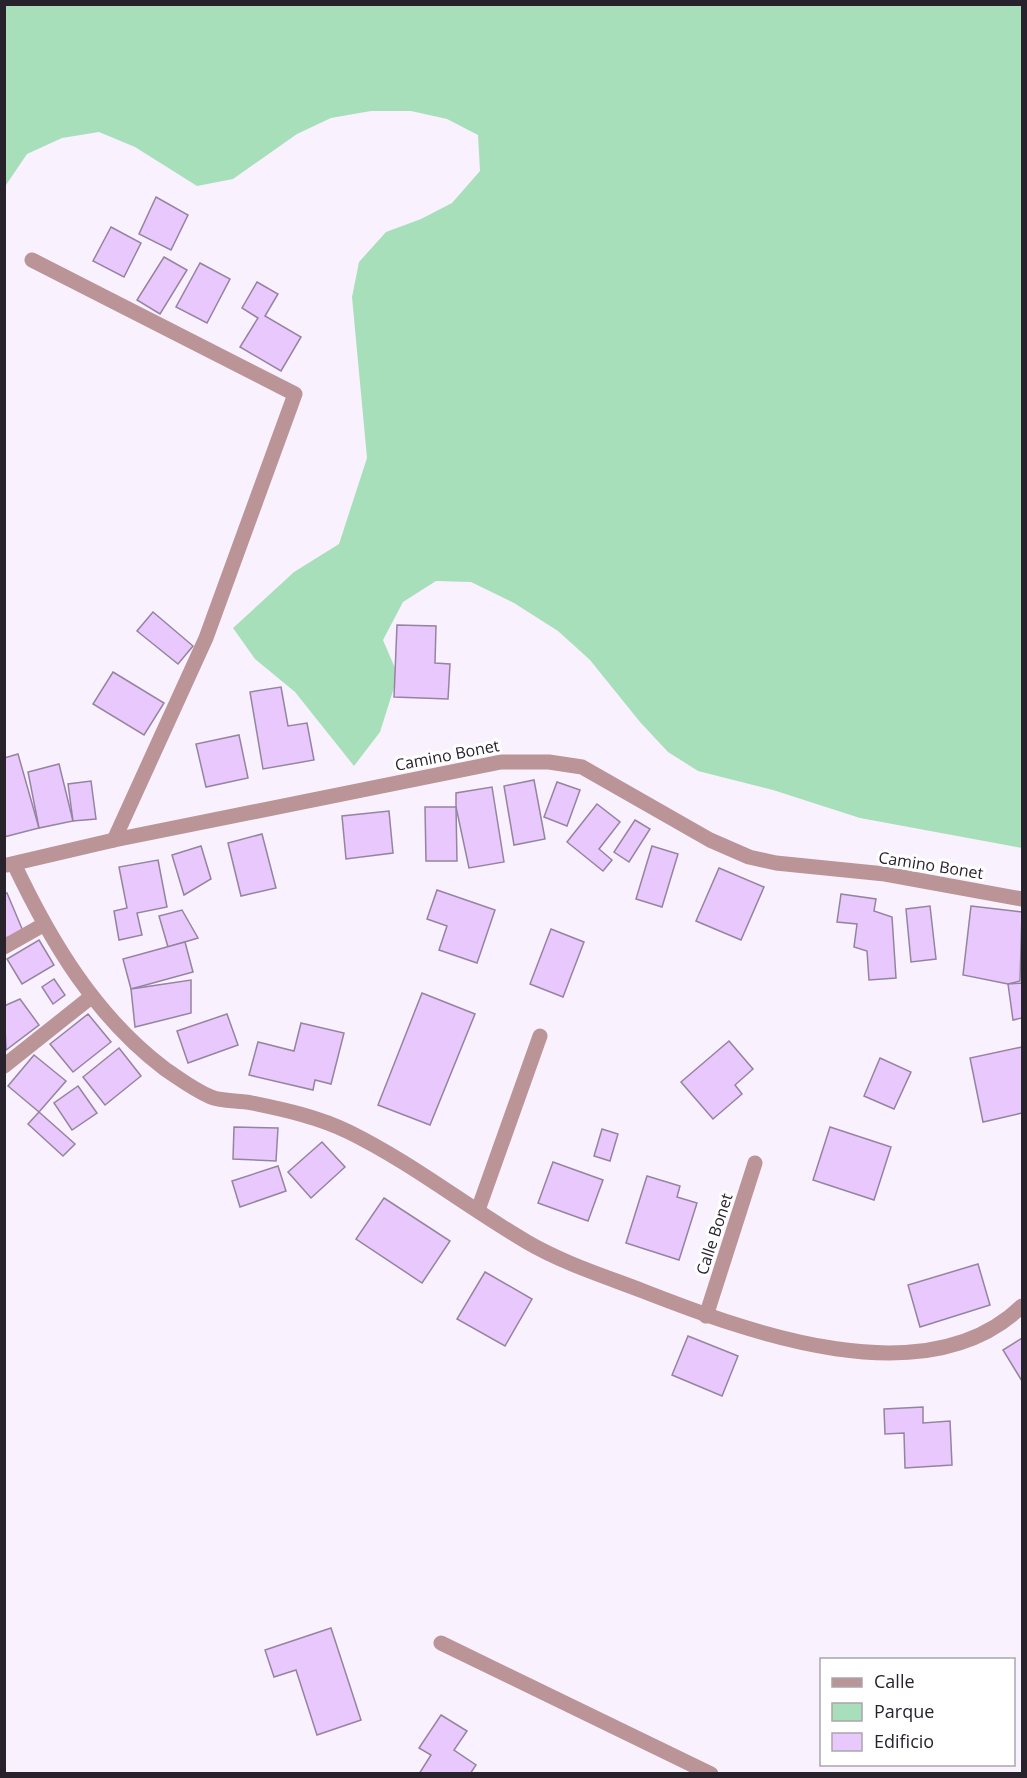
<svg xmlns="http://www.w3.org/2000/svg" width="1027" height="1778" font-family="'Open Sans',sans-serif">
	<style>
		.green { fill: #a8dfbb }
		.building { fill: #e8c8fd; stroke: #9584a0; stroke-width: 1.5 }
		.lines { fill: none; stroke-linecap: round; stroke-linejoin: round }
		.minor { stroke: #ba9497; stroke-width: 15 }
		.labels { text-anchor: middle; stroke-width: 6; stroke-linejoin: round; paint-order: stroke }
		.street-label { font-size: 16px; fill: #28222d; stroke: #fff }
	</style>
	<rect width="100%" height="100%" fill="#f9f1fe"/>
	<path class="green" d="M5,5H1022V848L860,818L773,790L698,771L668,752L640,722L590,660L558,631L514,603L471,582L436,581L403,602L383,640L398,675L380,732L354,766L295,692L255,659L233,628L294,572L339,544L367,458L352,297L359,262L386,232L421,219L452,203L480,171L478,135L447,119L411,111H371L331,118L297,134L233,179L197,186L135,147L99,132L62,138L27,154L6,185L5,257Z"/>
	<g class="building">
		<path d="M156,197L188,215L171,250L139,234Z"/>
		<path d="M111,227L141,243L124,277L93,261Z"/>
		<path d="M164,257L187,270L160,314L137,300Z"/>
		<path d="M200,263L230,279L207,323L176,307Z"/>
		<path d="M257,282L278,294L265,316L301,337L281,371L240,347L258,318L242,308Z"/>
		<path d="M153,612L193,646L178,664L137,631Z"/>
		<path d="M397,625L436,626L435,663L450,664L448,699L394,697Z"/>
		<path d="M113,672L164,703L144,735L93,704Z"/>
		<path d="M281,687L288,726L307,723L314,760L263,769L250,692Z"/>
		<path d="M239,735L248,778L206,787L196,744Z"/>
		<path d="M18,754L39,828L4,837V758Z"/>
		<path d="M59,764L73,821L39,828L28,772Z"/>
		<path d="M534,780L545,839L514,845L504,786Z"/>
		<path d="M91,781L96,819L73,821L68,784Z"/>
		<path d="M557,782L580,790L567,826L544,817Z"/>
		<path d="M492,787L504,862L469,868L456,807V793Z"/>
		<path d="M597,804L620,822L599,849L612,860L603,871L567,842Z"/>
		<path d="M425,807H456L457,861H426Z"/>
		<path d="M389,811L393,853L346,859L342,816Z"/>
		<path d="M635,820L650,829L629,862L614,852Z"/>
		<path d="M262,834L276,888L241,896L228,843Z"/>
		<path d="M201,846L211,879L184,895L172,855Z"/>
		<path d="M652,846L678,854L662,907L636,899Z"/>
		<path d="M158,860L167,907L137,913L142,935L119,940L114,911L127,908L119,867Z"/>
		<path d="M719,868L764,887L741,940L696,921Z"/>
		<path d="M437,890L495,910L477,963L439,950L447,926L427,919Z"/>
		<path d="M7,893L23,931L4,939V894Z"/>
		<path d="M841,894L876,899L874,911L892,917L896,978L869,980L867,951L854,947L857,924L837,922Z"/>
		<path d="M930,906L936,959L911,962L906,909Z"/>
		<path d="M971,906L1022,912L1020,981L1008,984L963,975Z"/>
		<path d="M182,910L198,938L168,947L159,916Z"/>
		<path d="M551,929L584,942L563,997L530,984Z"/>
		<path d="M39,940L54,965L22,984L7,959Z"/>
		<path d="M185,942L193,972L131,989L123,959Z"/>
		<path d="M54,979L65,995L53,1004L42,987Z"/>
		<path d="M191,980V1013L135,1027L131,989Z"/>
		<path d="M1022,983V1018L1013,1020L1008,984Z"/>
		<path d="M422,993L475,1014L430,1125L378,1105Z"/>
		<path d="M20,999L39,1025L6,1050L4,1006Z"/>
		<path d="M88,1014L111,1042L73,1072L50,1044Z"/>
		<path d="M227,1014L238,1045L188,1063L177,1031Z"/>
		<path d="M301,1023L344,1033L331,1084L315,1080L313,1090L249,1075L258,1042L294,1051Z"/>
		<path d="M729,1041L753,1069L735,1085L742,1094L713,1119L681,1082Z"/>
		<path d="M1022,1047V1113L983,1122L970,1058Z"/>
		<path d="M119,1048L141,1076L105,1105L83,1077Z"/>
		<path d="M34,1055L66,1081L39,1112L8,1086Z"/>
		<path d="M880,1058L911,1072L894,1109L864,1096Z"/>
		<path d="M78,1086L97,1113L72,1130L54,1103Z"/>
		<path d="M39,1112L75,1144L63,1156L28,1124Z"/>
		<path d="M234,1127L278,1128L276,1161L233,1159Z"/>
		<path d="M830,1127L891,1147L874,1200L813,1180Z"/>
		<path d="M602,1129L618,1134L610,1161L594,1156Z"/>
		<path d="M322,1142L345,1167L311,1198L288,1172Z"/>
		<path d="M553,1162L603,1180L588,1221L538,1203Z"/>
		<path d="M278,1166L286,1191L240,1207L232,1181Z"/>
		<path d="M647,1176L680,1186L677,1197L697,1203L679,1260L626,1243Z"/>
		<path d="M384,1198L450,1241L422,1283L356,1239Z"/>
		<path d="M978,1264L990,1305L920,1327L908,1285Z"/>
		<path d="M485,1272L532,1299L505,1346L457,1319Z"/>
		<path d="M688,1336L738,1356L722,1396L672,1375Z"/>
		<path d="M1022,1338V1381L1003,1350Z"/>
		<path d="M923,1407V1423L950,1421L952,1465L905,1468L904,1433L885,1434L884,1409Z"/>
		<path d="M331,1628L361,1720L317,1735L296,1670L274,1677L265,1650Z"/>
		<path d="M441,1715L467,1731L454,1750L476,1765L470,1774H419L431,1755L419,1748Z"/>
	</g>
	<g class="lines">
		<g class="minor">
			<path d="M32,260L295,394L206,638L114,840"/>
			<path d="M14,864C51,942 95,1016 165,1069C180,1079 194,1090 211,1097C223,1102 239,1100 252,1103C286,1110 318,1117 349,1132C412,1163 467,1207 527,1242C563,1263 604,1276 643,1291C748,1332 926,1399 1022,1306"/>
			<path d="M7,865L114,840L501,762H549L582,767L710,840L749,857L776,863L885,874L1022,899"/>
			<path d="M4,947L43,925"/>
			<path d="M4,1066L91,997"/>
			<path d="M478,1210L540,1036"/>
			<path d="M706,1316L755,1163"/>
			<path d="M441,1643L711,1774"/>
		</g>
	</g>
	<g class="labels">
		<g class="street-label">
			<text transform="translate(447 755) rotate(-11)" y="6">Camino Bonet</text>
			<text transform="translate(931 865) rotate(9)" y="6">Camino Bonet</text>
			<text transform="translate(714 1234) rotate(-72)" y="6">Calle Bonet</text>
		</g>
	</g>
	<rect width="1027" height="1778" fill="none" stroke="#28222d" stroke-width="12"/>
	<rect x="820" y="1658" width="195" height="108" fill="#ffffff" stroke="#a9a7ab" stroke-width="1.5"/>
	<rect x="832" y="1678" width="30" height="9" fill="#ba9497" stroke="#a9a7ab" stroke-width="1.5"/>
	<text x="874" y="1688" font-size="18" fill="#28222d">Calle</text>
	<rect x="832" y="1703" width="30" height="18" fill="#a8dfbb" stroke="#a9a7ab" stroke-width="1.5"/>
	<text x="874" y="1718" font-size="18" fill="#28222d">Parque</text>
	<rect x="832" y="1733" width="30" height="18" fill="#e8c8fd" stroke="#a9a7ab" stroke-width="1.5"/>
	<text x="874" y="1748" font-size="18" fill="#28222d">Edificio</text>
</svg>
